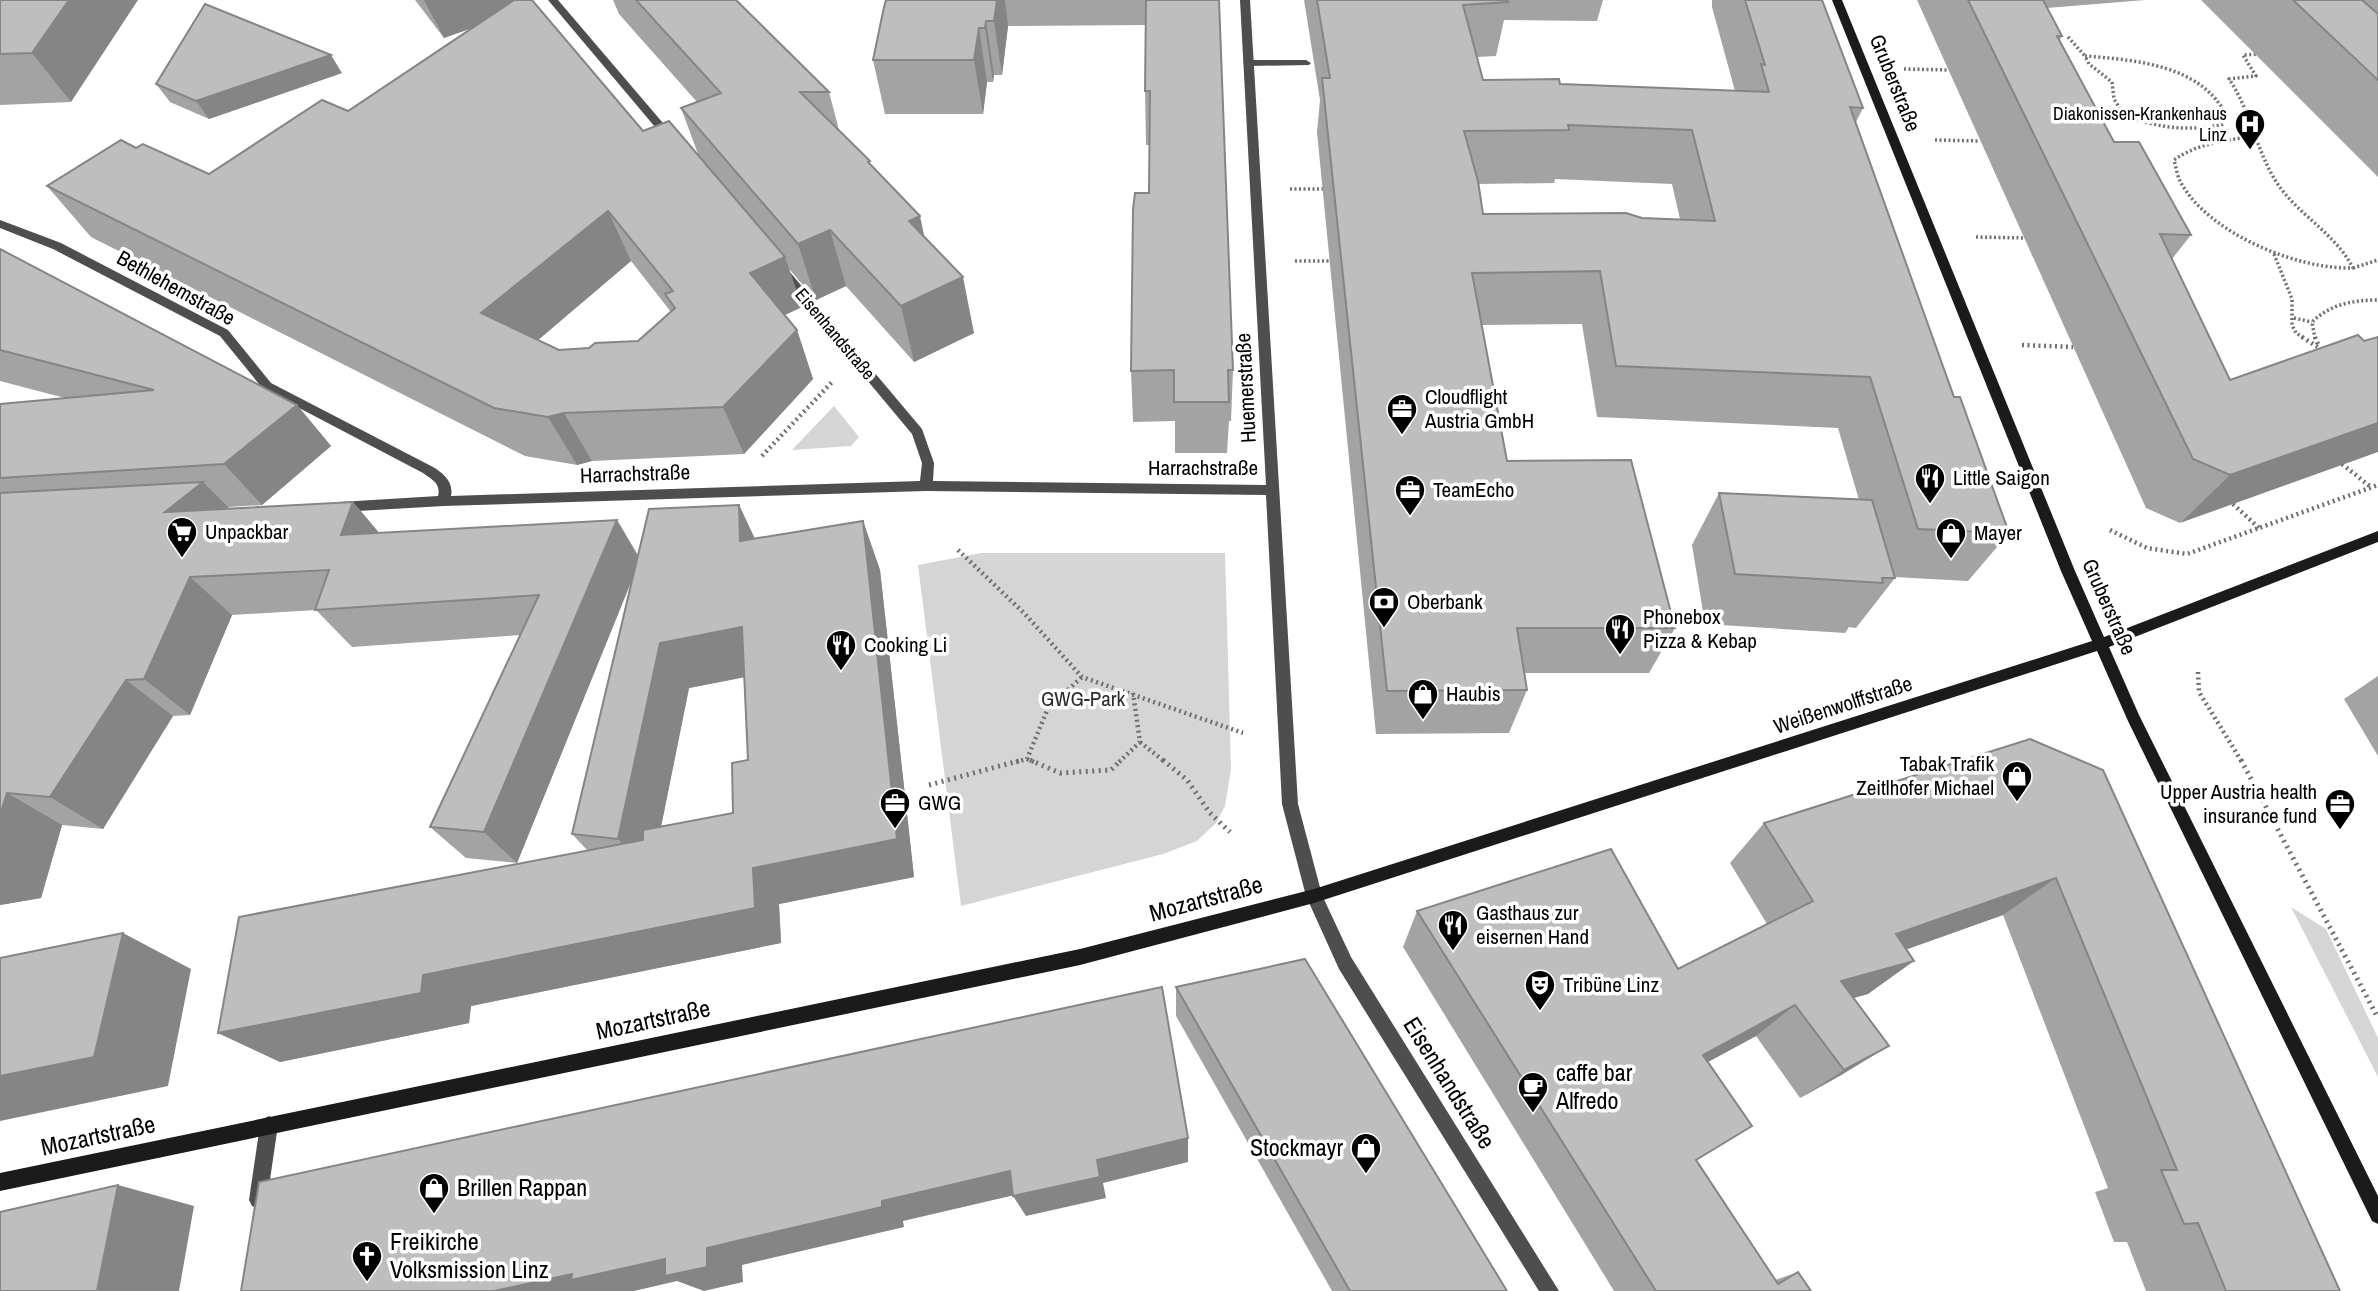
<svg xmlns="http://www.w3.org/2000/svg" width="2378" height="1291" font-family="'Archivo Narrow',sans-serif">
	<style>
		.green { fill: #d5d5d5 }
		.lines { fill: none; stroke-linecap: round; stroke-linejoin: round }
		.path-far2 { stroke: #707070; stroke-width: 3.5; stroke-dasharray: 2 2.5; stroke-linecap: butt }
		.path-far1 { stroke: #707070; stroke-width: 4.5; stroke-dasharray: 2 3.5; stroke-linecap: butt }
		.path { stroke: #707070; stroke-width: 5; stroke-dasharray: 2 4.5; stroke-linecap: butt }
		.lane { fill: #4e4e4e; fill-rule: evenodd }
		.street { fill: #4e4e4e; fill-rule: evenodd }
		.secondary { fill: #1b1b1b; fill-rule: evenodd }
		.wall { fill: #a3a3a3; fill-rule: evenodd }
		.shaded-wall { fill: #858585 }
		.building { fill: #bebebe; stroke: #858585; stroke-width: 2; fill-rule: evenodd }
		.labels { text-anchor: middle; stroke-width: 7; stroke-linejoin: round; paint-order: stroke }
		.far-poi-label { font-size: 18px; fill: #000; stroke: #fff; text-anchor: end }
		.far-street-label { font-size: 18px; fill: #000; stroke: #fff }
		.street-label { font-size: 21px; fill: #000; stroke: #fff }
		.poi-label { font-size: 21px; fill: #000; stroke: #fff; text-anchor: start }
		.park-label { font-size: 21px; fill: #2c2c2c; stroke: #fff }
		.near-street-label { font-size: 24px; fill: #000; stroke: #fff }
		.near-poi-label { font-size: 24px; fill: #000; stroke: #fff; text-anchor: start }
	</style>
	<rect width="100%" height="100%" fill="#fff"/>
	<g class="green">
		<path d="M834,406L859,437L851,446L792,450Z"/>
		<path d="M981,553H1225L1231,769L1225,806L1216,823L1197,841L1163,854L961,906L918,565Z"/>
		<path d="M2291,907L2326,929L2378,1038V1077Z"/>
	</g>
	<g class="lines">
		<g class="path-far2">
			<path d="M2068,37L2085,56"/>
			<path d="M2085,56C2136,60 2203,65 2227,117L2224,124C2189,132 2158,128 2124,115L2114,99L2112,82L2089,64Z"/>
			<path d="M1904,69L1948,70"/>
			<path d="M2253,136C2225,141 2198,143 2174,160C2176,167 2177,175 2180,181C2207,233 2298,270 2353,268C2335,233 2298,215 2277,183C2256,151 2251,111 2229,79L2256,76L2243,55L2261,54"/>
			<path d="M1935,140L1980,141"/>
			<path d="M1290,189H1327"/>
			<path d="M1976,237L2025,238"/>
			<path d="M2274,254L2292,299V325L2296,333L2305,339"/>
			<path d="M1295,261H1334"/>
			<path d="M2353,268L2378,260"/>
			<path d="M2294,318L2312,322"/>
			<path d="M2315,339L2312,322C2331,304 2353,300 2378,300"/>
		</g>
		<g class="path-far1">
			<path d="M2302,337L2324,351"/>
			<path d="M2315,337L2319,347"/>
			<path d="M2022,345L2073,347"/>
			<path d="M762,456L833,381"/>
			<path d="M2342,464L2372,488"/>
			<path d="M2233,504L2259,528"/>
			<path d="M2110,530L2147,548L2187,554L2378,485"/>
			<path d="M958,550L1024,613L1082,677L1243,733"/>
			<path d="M2198,672L2199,692L2242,762"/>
			<path d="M1140,742L1165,762"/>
			<path d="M1027,759L1034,762"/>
			<path d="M1016,762L1027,759L1048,708L1082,677"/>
			<path d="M1119,762L1140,742L1133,693"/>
		</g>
		<g class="path">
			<path d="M1030,760L1060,773L1111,770L1121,760"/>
			<path d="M1163,760L1187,780L1210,813L1230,832"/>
			<path d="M2241,760L2378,1018"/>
			<path d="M929,785L1022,760"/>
		</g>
		<path class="lane" d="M1306,60L1311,63L1309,65L1248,66L1243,63L1248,60Z"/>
		<g class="street">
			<path d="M548,0H558L674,136V140H666Z"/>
			<path d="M1240,0H1250L1298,804L1322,895L1351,957L1559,1291H1539L1339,969L1306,896L1282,804L1266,495L926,491L444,506L340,512L333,507L340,502L438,496C441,484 433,480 423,473L263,389L220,336L53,249L0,228V220L61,243L228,330L271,383L433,467C443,473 454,482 451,496L920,481L922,463L912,434L781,277V271H789L922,429L934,463L933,481L1266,485Z"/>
			<path d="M269,1116L275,1119L278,1125L267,1200L264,1206L258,1209L252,1206L249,1200L260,1125L263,1119Z"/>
		</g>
		<path class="secondary" d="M1832,0H1842L2075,571L2104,637L2378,531V542L2109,647L2139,715L2378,1196V1224L2372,1221L2128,721L2097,651L1314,903L1080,965L0,1191V1173L1080,949L1314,889L2092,641L2061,571Z"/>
	</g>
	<g class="wall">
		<path d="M0,0L71,102L0,105Z"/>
		<path d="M415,0H532L643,131L698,154L681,108L697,102L619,14L613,0H736L829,92L839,130L872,166L924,237L974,333L914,362L846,286L816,300L789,269L802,307L784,315L797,330L813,379L744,454L592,461L577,465L525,456L91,237L47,186L136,148L209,174L348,111L473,27L444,38ZM631,261L671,312L638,341L589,348L559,350L538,340Z"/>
		<path d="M886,0H1219L1233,370L1231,421H1229L1227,453H1175V421L1133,422L1131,371L1149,193L1150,145H1146L1145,91L1146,25L1008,26L1002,75H994L993,82H987L983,114H885L873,60Z"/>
		<path d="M1304,0H1603L1597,21L1504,20L1496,56L1477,57L1483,80L1560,84L1735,91L1712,7V0H1822L1863,108L1856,122L1954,397L2009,533L1968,581L1894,577L1895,578L1856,628L1849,627L1845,633L1705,624L1692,545L1719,493L1859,500L1838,428L1597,417L1582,324L1482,325L1507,461L1675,628L1649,673H1524L1527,690L1509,733L1376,734L1317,132L1320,100ZM1555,179L1672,184L1680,219L1483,214L1479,184L1554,183Z"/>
		<path d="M1917,0H2145L2047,8L2062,36L2059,41L2114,142L2191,235L2172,259L2230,380L2378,337L2180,523L2146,508Z"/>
		<path d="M2201,0H2378V177Z"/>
		<path d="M342,73L209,119L170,102L156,84Z"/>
		<path d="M0,249L297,405L331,446L262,505L228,507L229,509L353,502L379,533L617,520L638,555L739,505L755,539L863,521L880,570L914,877L779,904L781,943L471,1006L469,1023L280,1062L218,1033L587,850L572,834L631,582L517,863L466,858L430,827L520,635L352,647L316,610L232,615L190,715L173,716L103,829L62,825L41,898L0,905V404L65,398L0,381ZM744,677L748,760L733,813L661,826L689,688Z"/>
		<path d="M2378,676V756L2344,699Z"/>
		<path d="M2030,739L2340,1291H2146L2127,1242H2114L2095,1192L2108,1188L2003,915L1906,949L1868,994L1853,998L1843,1074L1800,1098L1756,1036L1708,1062L1697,1160L1775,1280L1798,1272L1811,1291H1614L1403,947L1417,911L1678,969L1767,924L1730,863L1764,823Z"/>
		<path d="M1176,987L1507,1291H1332L1176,1016Z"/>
	</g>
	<g class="shaded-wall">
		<path d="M69,0H138L71,102L32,53Z"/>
		<path d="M424,0H516L521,11L444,38Z"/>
		<path d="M997,0H1005L1008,26L1002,75L994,21Z"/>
		<path d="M986,21L994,75L993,82L985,28Z"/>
		<path d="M979,28L987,82L983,114L974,60Z"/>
		<path d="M331,55L342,73L209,119L196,101Z"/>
		<path d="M608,211L631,261L511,363L481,313Z"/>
		<path d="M920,216L932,273L909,221Z"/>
		<path d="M830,230L846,286L816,300L798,244Z"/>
		<path d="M785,257L802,307L768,323L750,273Z"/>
		<path d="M963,277L974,333L914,362L901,306Z"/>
		<path d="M797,330L813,379L744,454L723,407Z"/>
		<path d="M297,405L331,446L262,505L224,464Z"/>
		<path d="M564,413L592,461L577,465L548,417Z"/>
		<path d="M2378,423V452L2180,523L2230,475Z"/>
		<path d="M203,482L242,521L165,512Z"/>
		<path d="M353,502L387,542L341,535Z"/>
		<path d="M739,505L762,554L740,541Z"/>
		<path d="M617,520L640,560L517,863L484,832Z"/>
		<path d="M863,521L880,570L914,877L779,904L781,943L471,1006L469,1023L280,1062L218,1033L423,975L753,868Z"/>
		<path d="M190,577L232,615L190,715L144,679Z"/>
		<path d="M742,627L766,673L689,688L651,877L618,839L660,643Z"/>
		<path d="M126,680L173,716L103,829L50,797Z"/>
		<path d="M7,793L62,825L41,898L0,905V815Z"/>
		<path d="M2056,878L2003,915L1852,969L1896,934Z"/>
		<path d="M123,933L191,969L168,1086L0,1121V1076Z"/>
		<path d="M1914,961L1868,994L1799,1013L1841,981Z"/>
		<path d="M1795,1005L1756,1036L1669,1083L1703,1055Z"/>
		<path d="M1889,1046L1843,1074L1800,1098L1844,1070Z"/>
		<path d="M1188,1138V1162L1103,1183L1106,1198L1026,1216L1013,1196L1097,1160Z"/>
		<path d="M1010,1171L1023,1193L903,1221L904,1227L742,1265L743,1282L704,1291L677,1281L634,1291H494L572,1274L665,1259L882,1201Z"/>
		<path d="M118,1185L194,1206L179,1291H97Z"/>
	</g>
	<g class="building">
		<path d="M0,0H69L32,53L0,54Z"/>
		<path d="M514,0H532L643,131L669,121L785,257L750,273L797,330L723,407L564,413L548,417L494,408L47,186L121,140L136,148L143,144L209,174L322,100L348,111ZM608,211L673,291L665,294L675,308L638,341L595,343L589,348L559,350L481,313Z"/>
		<path d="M636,0H736L829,92H800L870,161L868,162L920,216L909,221L963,277L901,306L830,230L798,244L681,108L721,93Z"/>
		<path d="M886,0H997L994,21H986L985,28H979L974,60H873L884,7Z"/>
		<path d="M1146,0H1219L1233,370H1228L1229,402H1174V370L1131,371L1133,210L1135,193H1149L1150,91H1145Z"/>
		<path d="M1317,0H1507L1508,2L1463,5L1483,80L1559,79L1560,84L1769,92L1761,64L1765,65L1745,0H1822L1863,108L1850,107L1954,397H1960L2009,533L1918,529L1870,377L1616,366L1600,271L1472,273L1507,461L1631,460L1675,628H1517L1527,690L1387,691L1322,78H1330ZM1568,125L1692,130L1715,221L1642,218L1626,213L1483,214L1478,181L1464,131L1569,130Z"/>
		<path d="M1968,0H2043L2062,36H2057L2114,142H2139L2191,235L2160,234L2230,380L2358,335L2364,341L2378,337V423L2230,475L2193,459Z"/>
		<path d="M2293,0H2362L2378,14V80Z"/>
		<path d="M205,4L331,55L196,101L156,84Z"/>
		<path d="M0,249L297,405L224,464L0,478V404L154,390L0,350Z"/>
		<path d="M203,482L165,512L353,502L341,535L617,520L484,832L430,827L539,595L315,610L329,570L190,577L144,679L126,680L50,797L7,793L0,815V493Z"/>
		<path d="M1719,493L1872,500L1895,578H1882L1883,583L1735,574Z"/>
		<path d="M739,505L740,541L863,521L897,839L753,868L755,908L423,975L421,993L218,1033L239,917L643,840V830L733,813L732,763L748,760L742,627L660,643L618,839L572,834L649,509Z"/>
		<path d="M2030,739L2103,770L2340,1291H2226L2198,1223L2184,1224L2161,1170H2177L2056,878L1896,934L1914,961L1841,981L1889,1046L1844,1070L1795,1005L1703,1055L1752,1126L1696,1160L1778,1284L1798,1272L1811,1291H1656L1417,911L1611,849L1678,969L1813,901L1764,823Z"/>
		<path d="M123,933L94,1057L0,1076V958Z"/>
		<path d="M1305,959L1507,1291H1350L1176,987Z"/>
		<path d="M1162,987L1188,1138L1097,1160L1100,1177L1013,1196L1010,1171L882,1201V1207L707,1248V1267L665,1276V1259L571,1280L572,1274L494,1291H241L259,1182Z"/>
		<path d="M118,1185L97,1291H0V1212Z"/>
	</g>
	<defs>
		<g id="hospital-pin" transform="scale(1.575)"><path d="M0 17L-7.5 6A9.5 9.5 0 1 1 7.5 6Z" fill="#000" stroke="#fff"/><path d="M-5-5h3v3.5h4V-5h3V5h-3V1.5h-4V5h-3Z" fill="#fff"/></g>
		<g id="office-pin" transform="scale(1.575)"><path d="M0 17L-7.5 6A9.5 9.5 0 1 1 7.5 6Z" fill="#000" stroke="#fff"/><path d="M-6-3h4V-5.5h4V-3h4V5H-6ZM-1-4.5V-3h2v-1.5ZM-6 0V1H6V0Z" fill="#fff"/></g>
		<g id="restaurant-pin" transform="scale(1.575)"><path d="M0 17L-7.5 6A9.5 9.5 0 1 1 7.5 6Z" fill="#000" stroke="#fff"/><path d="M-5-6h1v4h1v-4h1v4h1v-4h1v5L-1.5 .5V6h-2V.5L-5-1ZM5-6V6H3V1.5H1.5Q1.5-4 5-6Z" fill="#fff"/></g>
		<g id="supermarket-pin" transform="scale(1.575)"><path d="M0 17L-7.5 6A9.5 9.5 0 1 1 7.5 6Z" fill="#000" stroke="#fff"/><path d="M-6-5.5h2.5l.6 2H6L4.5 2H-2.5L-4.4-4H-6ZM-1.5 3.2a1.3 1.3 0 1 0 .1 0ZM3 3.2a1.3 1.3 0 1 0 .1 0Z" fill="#fff"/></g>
		<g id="shop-pin" transform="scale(1.575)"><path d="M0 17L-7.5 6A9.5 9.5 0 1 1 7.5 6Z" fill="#000" stroke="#fff"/><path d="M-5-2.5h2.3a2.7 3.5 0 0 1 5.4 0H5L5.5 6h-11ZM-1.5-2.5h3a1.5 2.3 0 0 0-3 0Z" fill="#fff"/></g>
		<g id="bank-pin" transform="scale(1.575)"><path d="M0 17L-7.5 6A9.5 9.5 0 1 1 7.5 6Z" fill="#000" stroke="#fff"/><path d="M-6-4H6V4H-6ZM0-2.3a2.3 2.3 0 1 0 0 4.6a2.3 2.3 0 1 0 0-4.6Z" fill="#fff"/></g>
		<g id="theatre-pin" transform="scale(1.575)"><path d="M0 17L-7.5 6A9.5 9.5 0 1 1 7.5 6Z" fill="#000" stroke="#fff"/><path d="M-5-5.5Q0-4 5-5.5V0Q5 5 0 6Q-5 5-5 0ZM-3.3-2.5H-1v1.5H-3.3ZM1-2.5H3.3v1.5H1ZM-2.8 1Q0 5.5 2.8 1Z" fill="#fff"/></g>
		<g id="cafe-pin" transform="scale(1.575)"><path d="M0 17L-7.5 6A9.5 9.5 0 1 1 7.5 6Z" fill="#000" stroke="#fff"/><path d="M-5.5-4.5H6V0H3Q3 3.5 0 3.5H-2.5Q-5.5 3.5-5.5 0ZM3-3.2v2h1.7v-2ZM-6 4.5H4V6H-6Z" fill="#fff"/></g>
		<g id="church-pin" transform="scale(1.575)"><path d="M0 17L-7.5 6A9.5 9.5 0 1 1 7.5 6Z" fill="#000" stroke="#fff"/><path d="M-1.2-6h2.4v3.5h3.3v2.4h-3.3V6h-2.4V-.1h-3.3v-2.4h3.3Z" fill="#fff"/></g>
	</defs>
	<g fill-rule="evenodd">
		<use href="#hospital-pin" x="2250" y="124"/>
		<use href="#office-pin" x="1402" y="409"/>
		<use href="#restaurant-pin" x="1930" y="478"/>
		<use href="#office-pin" x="1410" y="490"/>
		<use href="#supermarket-pin" x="182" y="532"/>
		<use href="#shop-pin" x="1951" y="533"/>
		<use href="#bank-pin" x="1384" y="602"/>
		<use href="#restaurant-pin" x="1620" y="629"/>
		<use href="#restaurant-pin" x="841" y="645"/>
		<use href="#shop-pin" x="1423" y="694"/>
		<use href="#shop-pin" x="2017" y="776"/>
		<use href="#office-pin" x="895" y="803"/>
		<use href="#office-pin" x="2340" y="804"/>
		<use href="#restaurant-pin" x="1453" y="925"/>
		<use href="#theatre-pin" x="1540" y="985"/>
		<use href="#cafe-pin" x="1533" y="1087"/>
		<use href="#shop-pin" x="1366" y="1148"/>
		<use href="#shop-pin" x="434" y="1188"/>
		<use href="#church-pin" x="367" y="1256"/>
	</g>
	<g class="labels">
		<g class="far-poi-label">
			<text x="2227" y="120">Diakonissen-Krankenhaus<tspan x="2227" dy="21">Linz</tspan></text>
		</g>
		<g class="far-street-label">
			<text transform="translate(835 334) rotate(50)" y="6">Eisenhandstraße</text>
		</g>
		<g class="street-label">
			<text transform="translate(1895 83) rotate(68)" y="7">Gruberstraße</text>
			<text transform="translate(176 288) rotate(29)" y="7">Bethlehemstraße</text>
			<text transform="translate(1246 388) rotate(-93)" y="7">Huemerstraße</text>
			<text x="1203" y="475">Harrachstraße</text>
			<text transform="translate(635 474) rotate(-2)" y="7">Harrachstraße</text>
			<text transform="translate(2109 607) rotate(66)" y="7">Gruberstraße</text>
			<text transform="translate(1843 705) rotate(-18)" y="7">Weißenwolffstraße</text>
		</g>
		<g class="poi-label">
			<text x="1425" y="404">Cloudflight<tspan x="1425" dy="24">Austria GmbH</tspan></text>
			<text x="1953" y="485">Little Saigon</text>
			<text x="1433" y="497">TeamEcho</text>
			<text x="205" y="539">Unpackbar</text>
			<text x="1974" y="540">Mayer</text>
			<text x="1407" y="609">Oberbank</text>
			<text x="1643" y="624">Phonebox<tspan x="1643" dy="24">Pizza &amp; Kebap</tspan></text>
			<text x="864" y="652">Cooking Li</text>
			<text x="1446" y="701">Haubis</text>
			<text x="1994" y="771" text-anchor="end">Tabak Trafik<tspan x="1994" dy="24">Zeitlhofer Michael</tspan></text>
			<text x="2317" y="799" text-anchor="end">Upper Austria health<tspan x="2317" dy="24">insurance fund</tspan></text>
			<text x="918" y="810">GWG</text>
			<text x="1476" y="920">Gasthaus zur<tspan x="1476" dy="24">eisernen Hand</tspan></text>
			<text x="1563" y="992">Tribüne Linz</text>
		</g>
		<g class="park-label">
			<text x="1083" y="706">GWG-Park</text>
		</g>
		<g class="near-street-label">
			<text transform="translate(1206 899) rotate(-15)" y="8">Mozartstraße</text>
			<text transform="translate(653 1020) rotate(-12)" y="8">Mozartstraße</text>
			<text transform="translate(1449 1083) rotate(58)" y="8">Eisenhandstraße</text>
			<text transform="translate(98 1136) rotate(-12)" y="8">Mozartstraße</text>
		</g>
		<g class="near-poi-label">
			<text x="1556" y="1081">caffe bar<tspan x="1556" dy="28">Alfredo</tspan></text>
			<text x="1343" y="1156" text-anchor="end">Stockmayr</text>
			<text x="457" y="1196">Brillen Rappan</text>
			<text x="390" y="1250">Freikirche<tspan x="390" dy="28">Volksmission Linz</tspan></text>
		</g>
	</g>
</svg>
